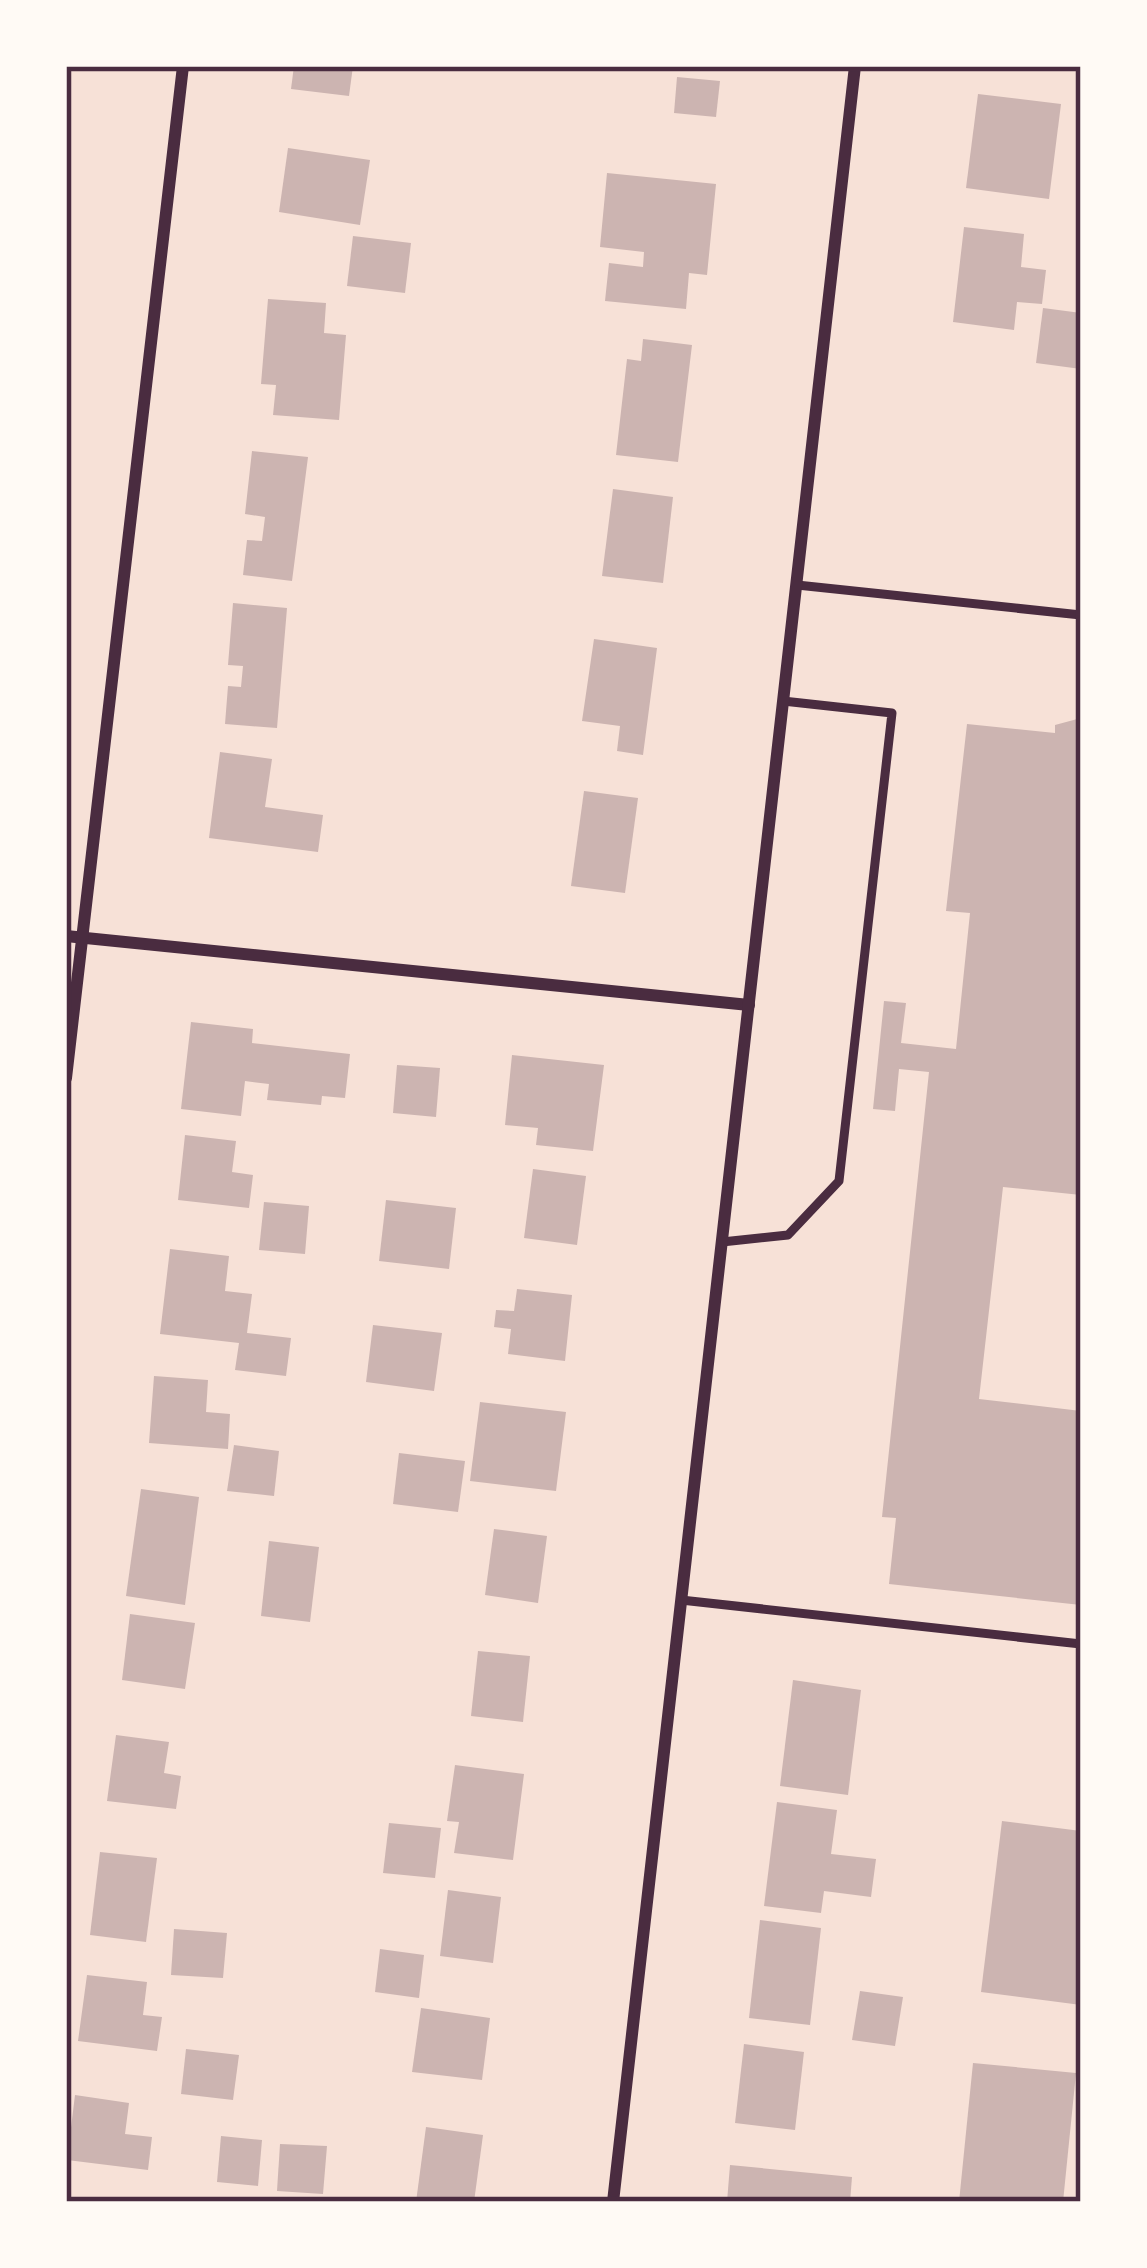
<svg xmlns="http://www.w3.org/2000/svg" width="1147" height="2268" font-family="'Exo 2',sans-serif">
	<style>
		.building { fill: #ccb4b1 }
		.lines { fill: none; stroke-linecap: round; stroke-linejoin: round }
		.service { stroke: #4a2c40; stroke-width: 9 }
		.minor { stroke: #4a2c40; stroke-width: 12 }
		.neatline { fill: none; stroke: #4a2c40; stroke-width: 4.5 }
	</style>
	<rect width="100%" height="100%" fill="#f7e1d7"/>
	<g class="building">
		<path d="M294,66H353L349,96L291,89Z"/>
		<path d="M677,77L720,81L716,117L674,113Z"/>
		<path d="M978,94L1061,104L1049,199L966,188Z"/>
		<path d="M288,148L370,160L360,225L279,212Z"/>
		<path d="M607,173L716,184L707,275L689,273L686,309L605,301L609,263L643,267L644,252L600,247Z"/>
		<path d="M964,227L1024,234L1021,267L1046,270L1042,304L1017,302L1014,330L953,322Z"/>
		<path d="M353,236L411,243L405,293L347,286Z"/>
		<path d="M268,299L326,303L324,333L346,335L339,420L273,415L276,385L261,384Z"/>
		<path d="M1043,308L1081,313V369L1036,363Z"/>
		<path d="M643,339L692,345L678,462L616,455L627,359L641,361Z"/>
		<path d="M252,451L308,457L292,581L243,575L247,540L262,541L265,517L245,514Z"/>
		<path d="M613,489L673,497L663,583L602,576Z"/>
		<path d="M233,603L287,608L277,728L225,724L228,686L241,687L243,666L228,665Z"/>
		<path d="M594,639L657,648L643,755L617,751L620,726L582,721Z"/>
		<path d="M1081,718V1195L1003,1187L979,1399L1081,1411V1605L889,1584L896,1518L882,1517L929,1072L899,1069L895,1111L873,1109L884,1001L906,1003L901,1043L956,1049L970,913L946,911L967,724L1055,733V725Z"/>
		<path d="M220,752L272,759L265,807L323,815L318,852L209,838Z"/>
		<path d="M584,791L638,798L625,893L571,886Z"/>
		<path d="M191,1022L253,1029L252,1043L350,1054L345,1098L322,1096L321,1105L267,1100L269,1084L245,1081L241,1116L181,1109Z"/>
		<path d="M512,1055L604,1065L593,1151L536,1145L538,1128L505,1125Z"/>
		<path d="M397,1065L440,1068L436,1117L393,1113Z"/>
		<path d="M185,1135L236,1141L232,1172L253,1175L249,1208L178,1200Z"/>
		<path d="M533,1169L586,1176L577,1245L524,1238Z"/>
		<path d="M386,1200L456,1208L449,1269L379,1261Z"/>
		<path d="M264,1202L309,1206L305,1254L259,1250Z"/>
		<path d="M170,1249L229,1256L225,1291L252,1294L247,1333L291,1338L286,1376L235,1370L239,1343L160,1334Z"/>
		<path d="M517,1289L572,1295L565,1361L508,1354L511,1329L494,1327L496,1310L514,1311Z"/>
		<path d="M373,1325L442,1333L434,1391L366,1382Z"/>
		<path d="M154,1376L208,1380L206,1412L230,1414L228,1449L149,1443Z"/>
		<path d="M480,1402L566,1412L556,1491L470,1481Z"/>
		<path d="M234,1445L279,1451L274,1496L227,1491Z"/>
		<path d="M399,1453L465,1461L458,1512L393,1504Z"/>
		<path d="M141,1489L199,1497L185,1605L126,1596Z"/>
		<path d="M494,1529L547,1536L538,1603L485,1595Z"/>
		<path d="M269,1541L319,1547L310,1622L261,1616Z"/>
		<path d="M130,1614L195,1623L185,1689L122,1680Z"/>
		<path d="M478,1651L530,1656L523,1722L471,1716Z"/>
		<path d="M793,1680L861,1690L848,1795L780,1786Z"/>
		<path d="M116,1735L169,1742L164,1773L181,1776L176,1809L107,1801Z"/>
		<path d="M455,1765L524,1774L513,1860L454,1853L459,1822L447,1821Z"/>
		<path d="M777,1802L837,1810L831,1854L876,1859L871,1897L824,1891L821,1913L764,1906Z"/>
		<path d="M1002,1821L1081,1831V2005L981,1992Z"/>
		<path d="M389,1823L441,1828L435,1878L383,1873Z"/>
		<path d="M100,1852L157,1858L146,1942L90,1935Z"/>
		<path d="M448,1890L501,1897L493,1963L440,1956Z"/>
		<path d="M760,1920L821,1928L810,2025L749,2018Z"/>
		<path d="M174,1929L227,1933L223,1978L171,1975Z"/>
		<path d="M380,1949L424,1955L419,1998L375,1992Z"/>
		<path d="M87,1975L147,1982L143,2015L162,2017L157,2051L78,2041Z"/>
		<path d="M860,1991L903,1997L895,2046L852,2040Z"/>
		<path d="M421,2008L490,2018L482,2080L412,2072Z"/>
		<path d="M744,2044L804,2052L795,2130L735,2123Z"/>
		<path d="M186,2049L239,2055L233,2100L181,2094Z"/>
		<path d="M973,2063L1076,2073L1063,2202H959Z"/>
		<path d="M75,2095L129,2103L125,2134L152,2137L148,2170L67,2160Z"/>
		<path d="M426,2127L483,2135L474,2202H416Z"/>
		<path d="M221,2136L262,2140L258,2186L217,2182Z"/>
		<path d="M280,2144L327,2146L323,2194L277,2191Z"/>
		<path d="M730,2165L852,2177L850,2202H727Z"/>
	</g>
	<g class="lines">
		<g class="service">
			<path d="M797,585L1081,615"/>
			<path d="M722,1242L788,1235L839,1181L892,713L783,701"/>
			<path d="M681,1600L1081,1644"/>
		</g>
		<g class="minor">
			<path d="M66,936L749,1005"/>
			<path d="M66,1078L183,66"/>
			<path d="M613,2202L855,66"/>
		</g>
	</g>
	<rect width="1147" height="2268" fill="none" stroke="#fffaf5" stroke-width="138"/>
	<rect x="69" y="69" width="1009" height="2130" class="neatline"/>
</svg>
